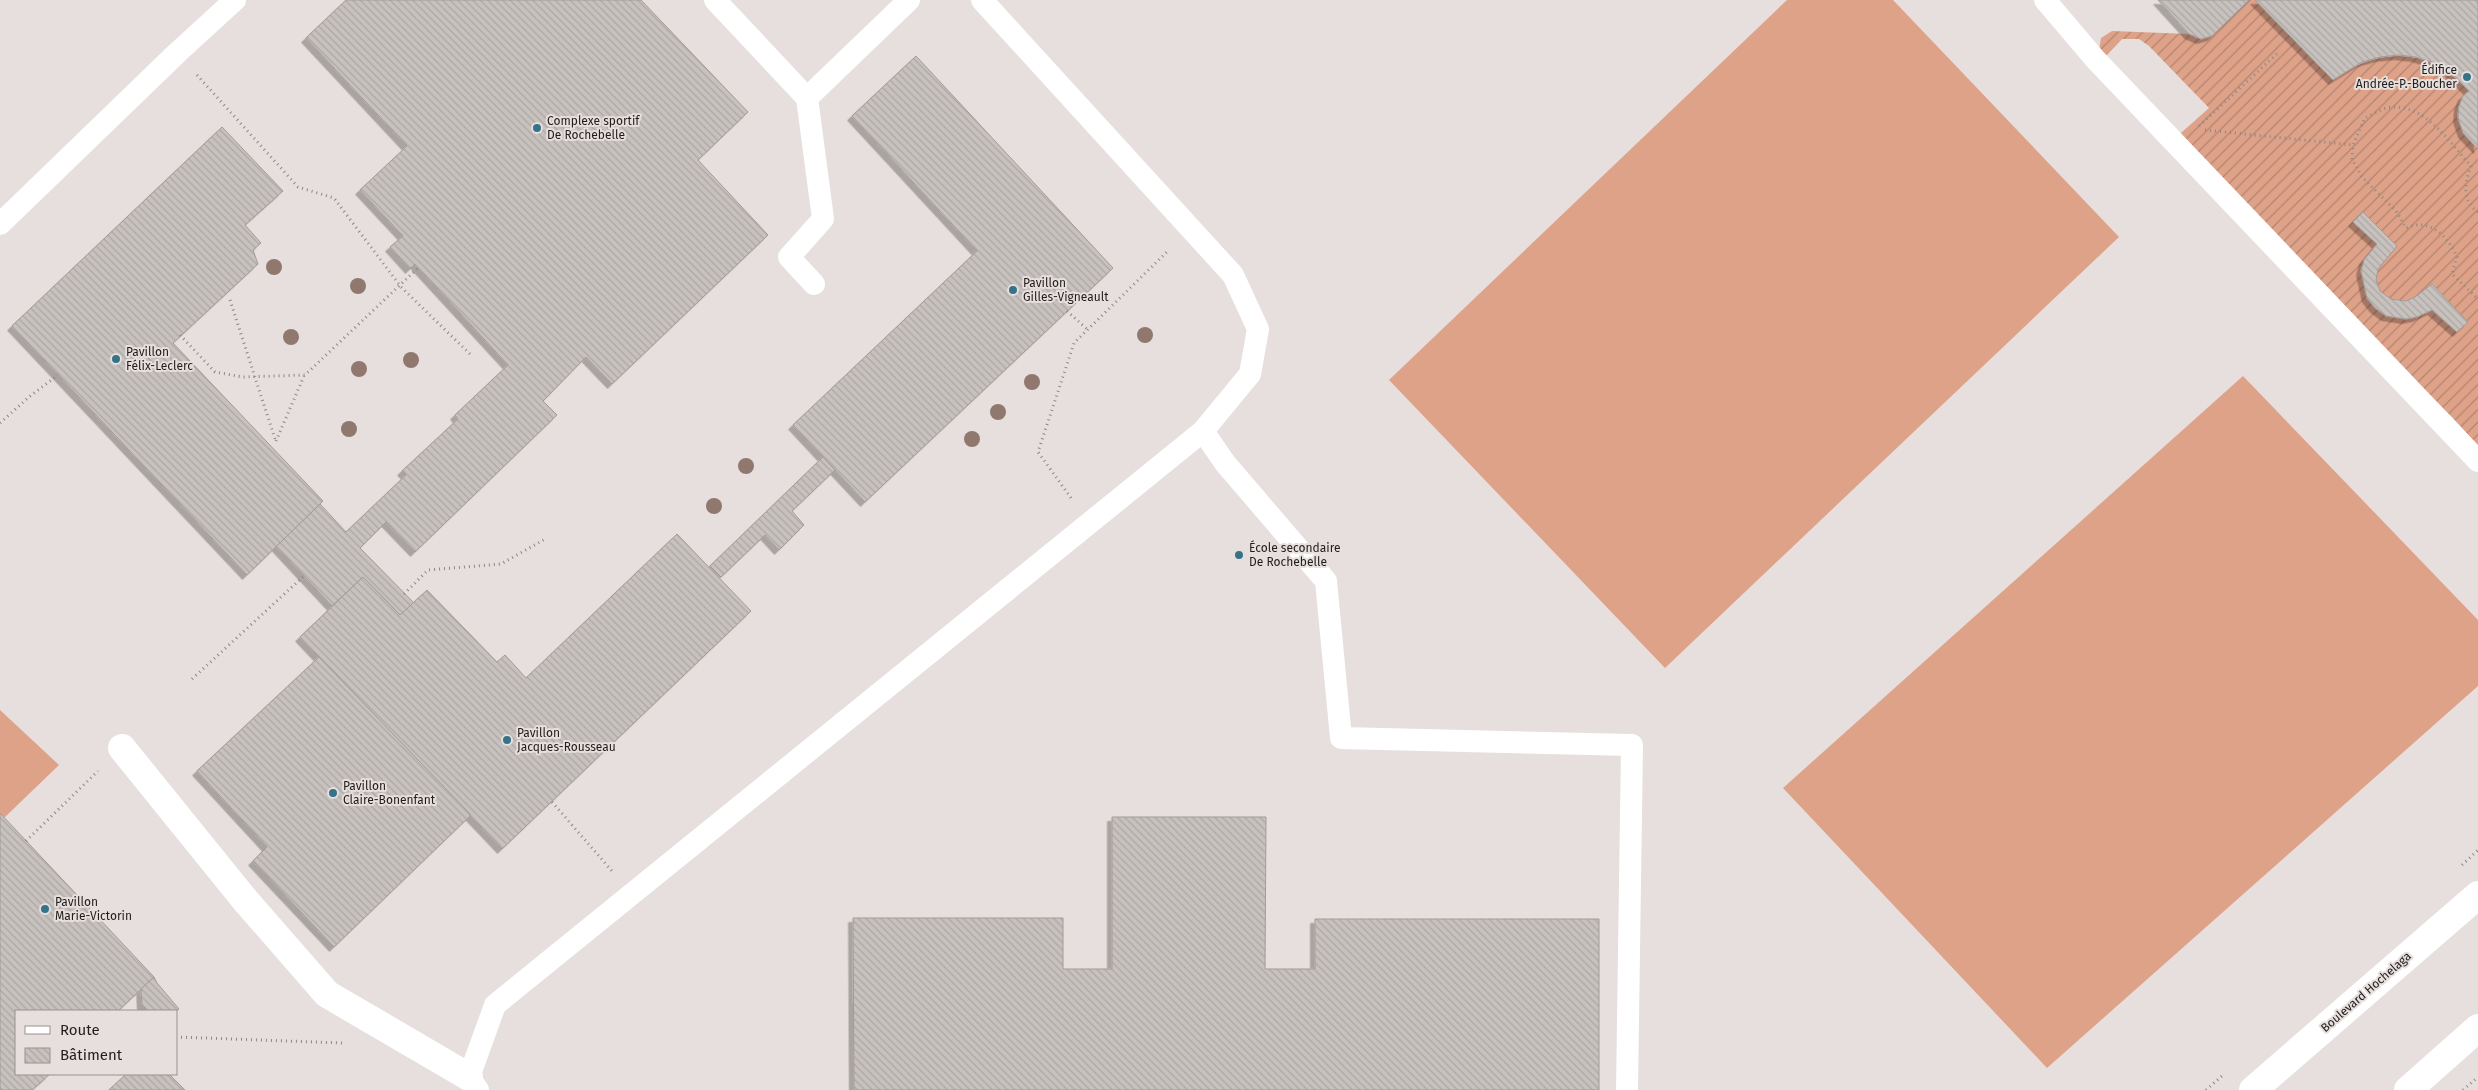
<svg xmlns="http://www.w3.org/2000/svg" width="2478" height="1090" font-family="'Fira Sans',sans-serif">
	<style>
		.grass { fill: #dea289 }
		.garden { fill: url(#garden-furrows) }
		.building { fill: url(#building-back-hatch); stroke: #a19b99; filter: url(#shadow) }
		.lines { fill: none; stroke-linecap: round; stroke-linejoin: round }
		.path { stroke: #8c8786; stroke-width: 3; stroke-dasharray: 1 4; stroke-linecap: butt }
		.service { stroke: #fff; stroke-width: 22 }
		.pedestrian { stroke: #fff; stroke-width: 28 }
		.secondary { stroke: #fff; stroke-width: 28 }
		.tree { fill: #90786e }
		.poi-dot { fill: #357389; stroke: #e6dfdd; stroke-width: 2 }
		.labels { text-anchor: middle; stroke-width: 4; stroke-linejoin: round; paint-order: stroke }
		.poi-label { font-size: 12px; fill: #201d1c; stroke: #e6dfdd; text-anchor: start }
		.street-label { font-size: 12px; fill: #201d1c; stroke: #e6dfdd }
	</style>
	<defs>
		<pattern id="garden-furrows" width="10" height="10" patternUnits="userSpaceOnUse" patternTransform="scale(1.25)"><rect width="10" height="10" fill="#dea289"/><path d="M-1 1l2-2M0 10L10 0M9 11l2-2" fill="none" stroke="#b4836f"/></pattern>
		<pattern id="building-back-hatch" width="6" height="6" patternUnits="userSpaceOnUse" patternTransform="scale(1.25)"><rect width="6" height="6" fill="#c8c2bf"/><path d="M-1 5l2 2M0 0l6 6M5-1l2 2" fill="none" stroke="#aca6a4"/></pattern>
		<filter id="shadow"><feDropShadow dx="-4.5" dy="4.5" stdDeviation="0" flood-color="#0004"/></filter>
	</defs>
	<rect width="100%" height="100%" fill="#e6dfdd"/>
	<g class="grass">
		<path d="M1787,0H1893L2119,237L1665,668L1389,380Z"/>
		<path d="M2243,376L2478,620V686L2047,1068L1783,788Z"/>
		<path d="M0,710L59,765L4,818L0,813Z"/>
	</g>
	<path class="garden" d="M2249,0H2255L2333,80C2381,46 2427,47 2469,91C2447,111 2461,132 2478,149V446L2453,418L2172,141L2209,108L2149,46L2139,39H2122L2104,58L2099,50L2101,38L2112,31L2189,34L2201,39L2212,36Z"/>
	<g class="building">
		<path d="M346,0H641L748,112L698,160L768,235L612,384L586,357L543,401L557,415L415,552L386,522L360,548L414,603L400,615L363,577L332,606L276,546L320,504L346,532L406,475L402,471L458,419L455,415L508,365L415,264L410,269L390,247L403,236L360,190L407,146L306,38Z"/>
		<path d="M2158,0H2249L2212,36L2201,39L2189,34Z"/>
		<path d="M2255,0H2478V149L2463,133L2458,118L2459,106L2463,96L2469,91L2454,75L2435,63L2416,57L2399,55L2380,57L2362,62L2333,80Z"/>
		<path d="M916,56L1113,268L865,502L793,425L977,251L852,116Z"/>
		<path d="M222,127L283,191L245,225L261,243L253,250L258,264L173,343L323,501L247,575L12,326Z"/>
		<path d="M2363,212L2397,246L2378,269L2376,280L2380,291L2391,299L2406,301L2415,297L2432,284L2468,322L2457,332L2432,310L2417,317L2406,319L2386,316L2375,308L2367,298L2361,271L2364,260L2377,244L2353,222Z"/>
		<path d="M823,457L835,470L792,511L804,525L779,550L765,535L721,577L710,566Z"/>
		<path d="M677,534L751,611L502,849L300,637L363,577L400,615L427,590L497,662L505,655L526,678Z"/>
		<path d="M319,657L471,815L334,947L253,861L267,847L197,771Z"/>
		<path d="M0,813L154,977L118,1011H16V1074H50L32,1090H0Z"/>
		<path d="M1112,817H1266L1265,969H1315V919H1599V1090H854L853,918H1063V969H1112Z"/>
		<path d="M154,977L157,983L179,1009L176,1011H148L142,1005L141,989Z"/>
		<path d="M126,1074H169L185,1090H109Z"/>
	</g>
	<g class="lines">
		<g class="path">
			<path d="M197,75L298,187L334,198L401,287L471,355"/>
			<path d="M2199,126L2279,52"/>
			<path d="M2205,130L2353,145"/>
			<path d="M2478,212C2461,201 2465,181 2471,166C2450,143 2423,100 2386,108C2379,110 2372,115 2365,118L2353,145L2352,159L2362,177L2396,211L2406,228C2430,217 2448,237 2457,257L2452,274L2478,299"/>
			<path d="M230,300L276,442"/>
			<path d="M1067,311L1088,330"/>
			<path d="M180,335L215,372L243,377L305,375L418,268"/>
			<path d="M0,423L29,397L58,375"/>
			<path d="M276,441L304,376"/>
			<path d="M1071,498L1038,452L1074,343L1169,250"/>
			<path d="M404,594L428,570L501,564L547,538"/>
			<path d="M192,679L305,575"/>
			<path d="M552,802L612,871"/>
			<path d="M26,841L98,771"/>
			<path d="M2462,865L2478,850"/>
			<path d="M176,1037L343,1043"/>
			<path d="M2206,1090L2223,1075"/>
			<path d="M2463,1090L2478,1077"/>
		</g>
		<g class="service">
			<path d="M715,0L807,98L823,219L789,257L814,284"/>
			<path d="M982,0L1233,275L1258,329L1250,374L1203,431L1225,463L1326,581L1341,738L1632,745L1627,1090"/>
			<path d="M2045,0L2096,60L2478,461"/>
			<path d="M807,98L909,0"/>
			<path d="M0,224L177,53L235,0"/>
			<path d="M478,1090L469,1077L495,1005L1203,431"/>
		</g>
		<path class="pedestrian" d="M122,748L245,900L327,994L469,1077"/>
		<g class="secondary">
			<path d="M2253,1090L2478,895"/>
			<path d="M2408,1090L2478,1028"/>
		</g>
	</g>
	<g class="tree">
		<circle cx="274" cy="267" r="8"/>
		<circle cx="358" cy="286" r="8"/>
		<circle cx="1145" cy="335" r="8"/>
		<circle cx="291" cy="337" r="8"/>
		<circle cx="411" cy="360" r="8"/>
		<circle cx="359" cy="369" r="8"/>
		<circle cx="1032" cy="382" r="8"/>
		<circle cx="998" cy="412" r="8"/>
		<circle cx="349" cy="429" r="8"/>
		<circle cx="972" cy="439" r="8"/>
		<circle cx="746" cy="466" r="8"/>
		<circle cx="714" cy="506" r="8"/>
	</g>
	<g class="poi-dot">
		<circle cx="2467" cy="77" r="5"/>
		<circle cx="537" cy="128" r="5"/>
		<circle cx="1013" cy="290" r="5"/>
		<circle cx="116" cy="359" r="5"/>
		<circle cx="1239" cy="555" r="5"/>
		<circle cx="507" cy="740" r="5"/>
		<circle cx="333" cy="793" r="5"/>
		<circle cx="45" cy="909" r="5"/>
	</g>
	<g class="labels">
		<g class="poi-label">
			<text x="2457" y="74" text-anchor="end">Édifice<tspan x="2457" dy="14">Andrée-P.-Boucher</tspan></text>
			<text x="547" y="125">Complexe sportif<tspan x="547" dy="14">De Rochebelle</tspan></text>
			<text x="1023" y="287">Pavillon<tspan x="1023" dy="14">Gilles-Vigneault</tspan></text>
			<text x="126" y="356">Pavillon<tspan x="126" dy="14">Félix-Leclerc</tspan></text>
			<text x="1249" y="552">École secondaire<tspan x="1249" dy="14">De Rochebelle</tspan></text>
			<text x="517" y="737">Pavillon<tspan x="517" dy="14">Jacques-Rousseau</tspan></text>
			<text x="343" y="790">Pavillon<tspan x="343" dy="14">Claire-Bonenfant</tspan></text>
			<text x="55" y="906">Pavillon<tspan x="55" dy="14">Marie-Victorin</tspan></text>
		</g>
		<g class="street-label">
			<text transform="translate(2366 992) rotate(-41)" y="4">Boulevard Hochelaga</text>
		</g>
	</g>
	<rect x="15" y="1010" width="162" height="65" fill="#e6dfdd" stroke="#979190"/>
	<rect x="25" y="1026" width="25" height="8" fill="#ffffff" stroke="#979190"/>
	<text x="60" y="1035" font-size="15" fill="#201d1c">Route</text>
	<rect x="25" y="1048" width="25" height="15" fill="url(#building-back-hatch)" stroke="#979190"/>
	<text x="60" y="1060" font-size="15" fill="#201d1c">Bâtiment</text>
</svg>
